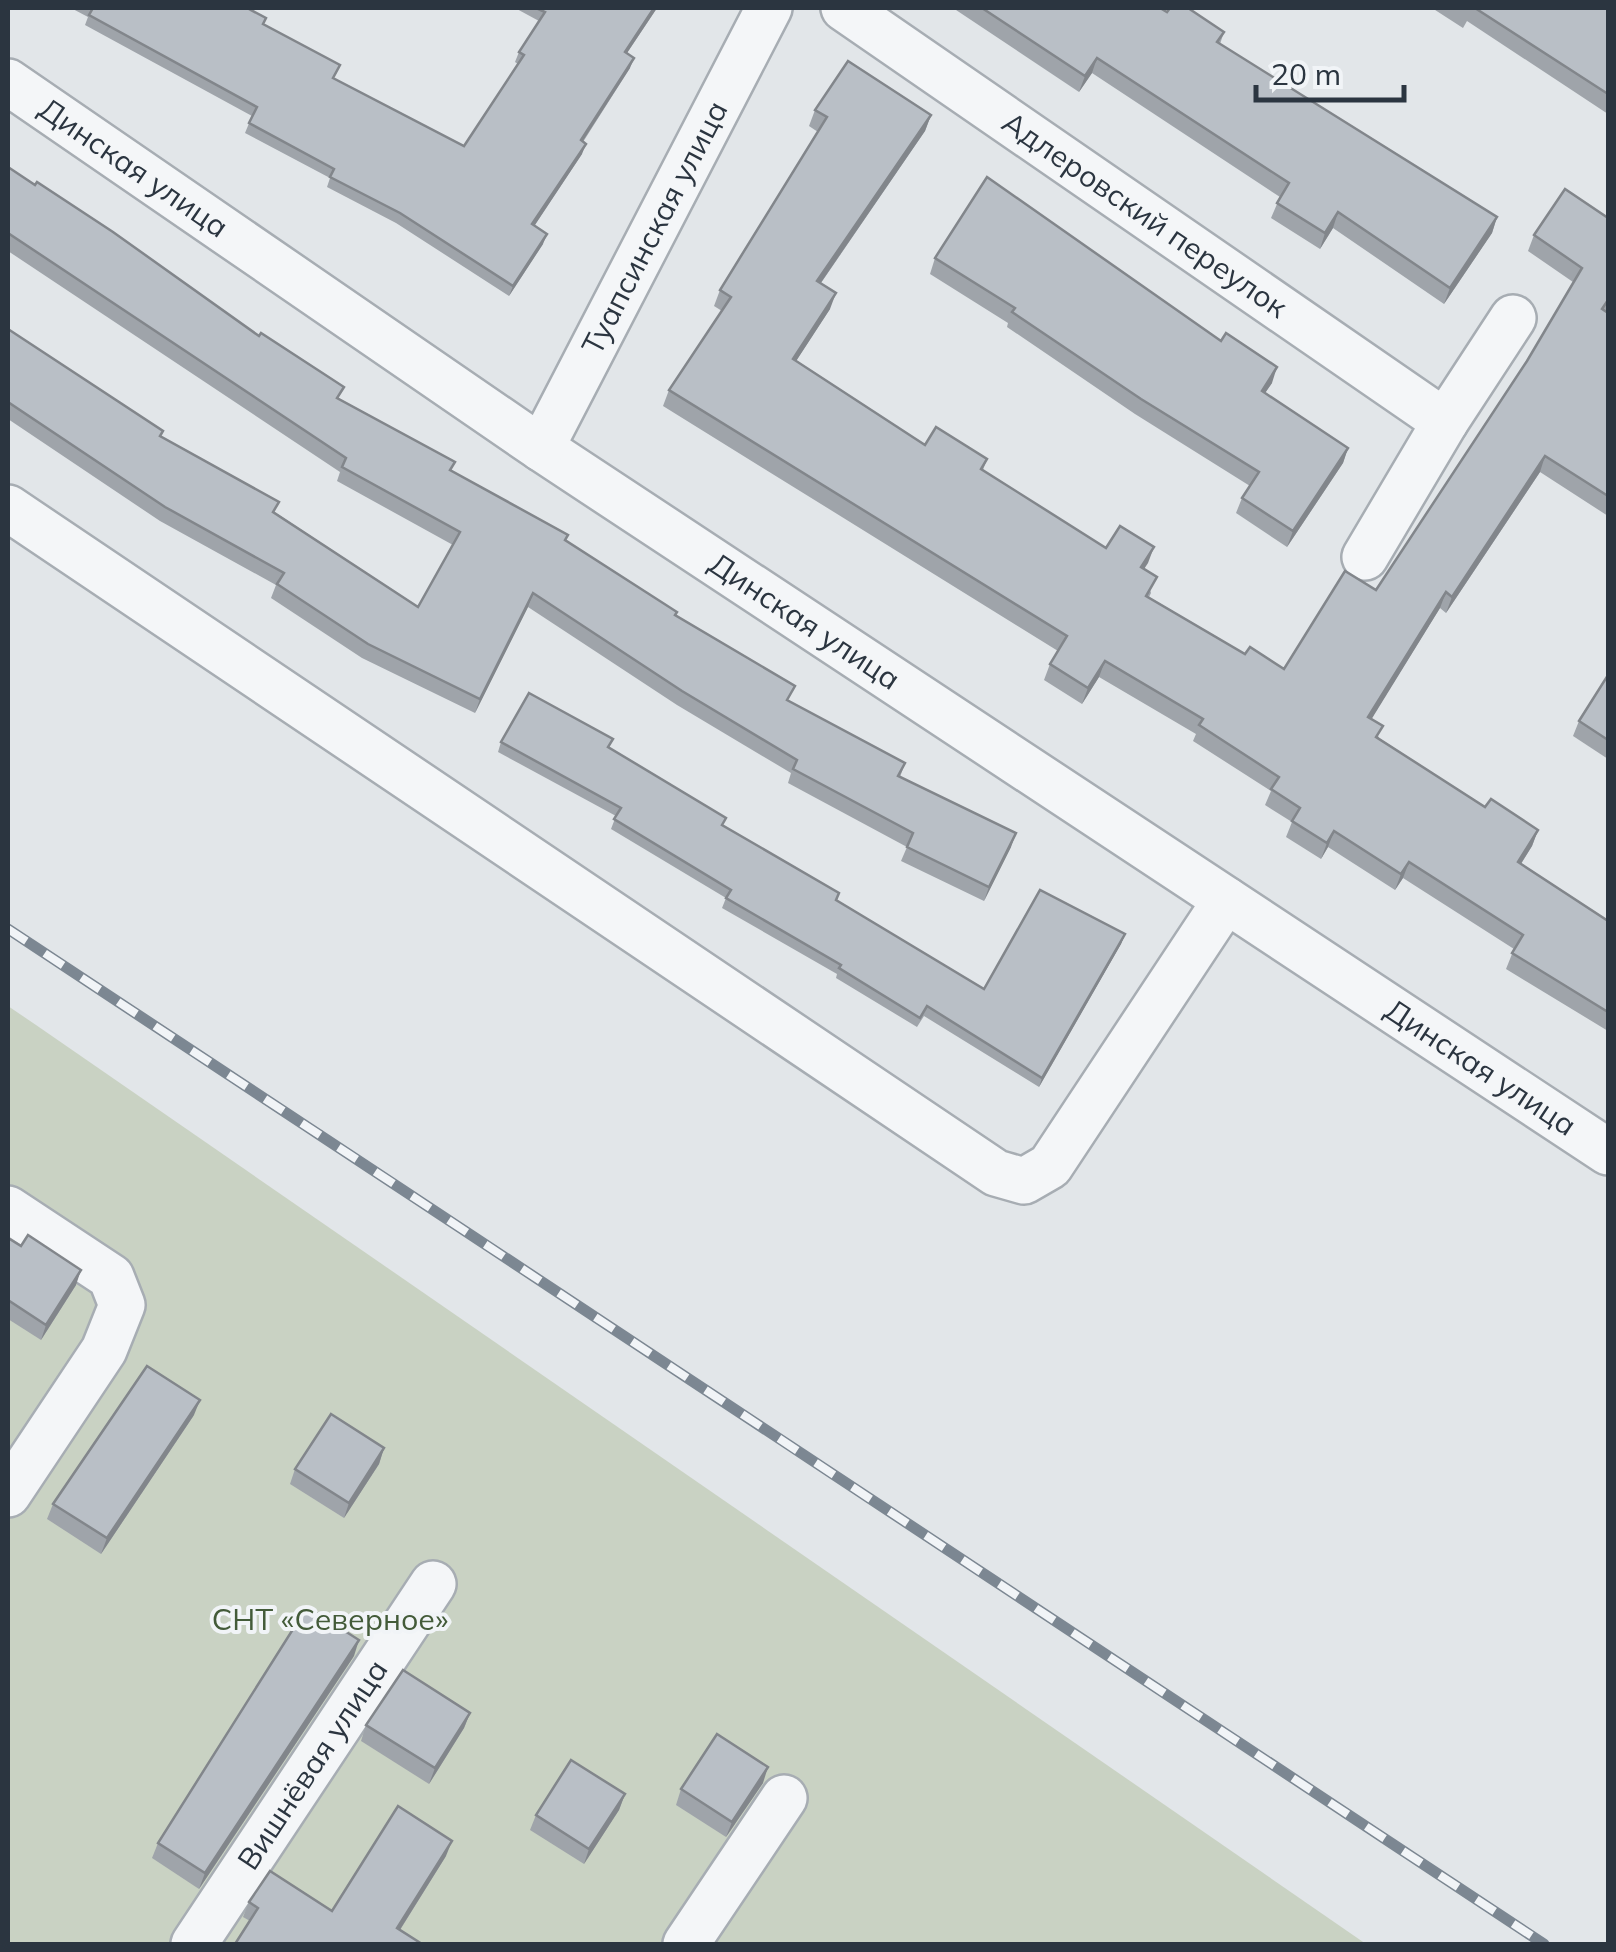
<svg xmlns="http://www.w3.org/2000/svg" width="1616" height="1952" font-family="Mulish,sans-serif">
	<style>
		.green { fill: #c9d2c3 }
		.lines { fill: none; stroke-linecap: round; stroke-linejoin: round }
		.minor-casing { stroke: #a7adb3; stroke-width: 50 }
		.minor { stroke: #f4f6f8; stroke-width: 45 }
		.rail-casing { stroke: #7c8792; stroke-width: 11 }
		.rail { stroke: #f1f4f7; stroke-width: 8; stroke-dasharray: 22; stroke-linecap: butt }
		.wall { fill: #9fa4aa }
		.shaded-wall { fill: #82868b }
		.building { fill: #b9bfc6; stroke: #82868b; stroke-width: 2.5 }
		.labels { text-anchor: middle; stroke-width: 8; stroke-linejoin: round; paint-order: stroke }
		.street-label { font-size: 30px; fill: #2b3540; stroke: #f1f4f7 }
		.park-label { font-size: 30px; fill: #435b39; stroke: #f1f4f7 }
	</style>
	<rect width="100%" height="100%" fill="#e2e6e9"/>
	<path class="green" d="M8,1006L36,1025L1366,1944H8Z"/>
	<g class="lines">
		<g class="minor-casing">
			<g id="minor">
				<path id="s1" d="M844,8L1445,422L1365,557"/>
				<path id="s2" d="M8,82L541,448L1608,1152"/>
				<path d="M1445,422L1513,318"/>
				<path id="s3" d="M541,448L769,8"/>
				<path d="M8,508L996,1173L1024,1181L1050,1166L1226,900"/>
				<path d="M8,1209L111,1277L122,1305L104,1350L8,1494"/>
				<path id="s4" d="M194,1944L433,1584"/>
				<path d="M686,1944L784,1798"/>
			</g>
		</g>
		<use href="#minor" class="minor"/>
		<g class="rail-casing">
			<path id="rail" d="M8,929L1544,1944"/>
		</g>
		<use href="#rail" class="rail"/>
	</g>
	<g class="wall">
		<path d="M71,8H247L263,24L334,79L464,146L518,64L515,62L519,52L539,21L515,8H657L627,53L630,68L583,142L582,154L534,226L543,244L509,296L396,223L327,187L330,178L245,133L252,116L85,25L88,17Z"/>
		<path d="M953,8H1160L1167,12L1224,32L1220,44L1497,217L1492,233L1444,304L1333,228L1320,249L1271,218L1280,197L1092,73L1079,92Z"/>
		<path d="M1432,8H1608V114L1467,21L1463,28Z"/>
		<path d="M815,110L931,115L925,131L821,283L830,309L796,361L925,445L987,459L983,470L1106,548L1154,547L1144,569L1151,593L1149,597L1245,654L1284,669L1376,590L1527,361L1573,282L1528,251L1534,235L1608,218V307L1606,311L1608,313V516L1540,472L1446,613L1440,608L1371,719L1379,738L1485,807L1538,830L1532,846L1521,864L1608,921V1031L1506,969L1514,949L1403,878L1395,890L1328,847L1321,859L1286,837L1292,822L1265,805L1271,791L1193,741L1196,734L1099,677L1082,704L1044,680L1050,664L1058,651L663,406L669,390L722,311L714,306L720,290L818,132L809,126Z"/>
		<path d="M8,167L340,399L455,462L451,470L566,541L676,616L789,702L905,763L900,777L1011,847L984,901L901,861L907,847L788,783L791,773L677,705L528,607L475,713L362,658L271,598L276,585L160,521L8,419V329L161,437L418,607L453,545L337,481L340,472L8,251Z"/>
		<path d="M935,258L1272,383L1265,393L1348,448L1343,463L1287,547L1236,513L1242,498L1250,486L1135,414L1007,327L1008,323L930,274Z"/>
		<path d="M1608,675V759L1573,736L1579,721Z"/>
		<path d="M501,742L609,748L723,826L839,893L837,900L984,989L1125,934L1121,944L1039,1087L924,1016L917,1027L836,978L837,974L722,908L726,898L611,829L616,816L498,752Z"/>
		<path d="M8,1238L76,1285L41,1340L8,1319Z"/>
		<path d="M194,1415L101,1554L47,1519L53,1504Z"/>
		<path d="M384,1448L379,1464L344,1518L290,1484L295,1469Z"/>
		<path d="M354,1656L199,1889L152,1858L158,1843Z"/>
		<path d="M470,1713L464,1728L429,1784L361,1741L366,1725Z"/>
		<path d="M763,1783L726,1837L676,1805L681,1789Z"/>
		<path d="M625,1794L619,1810L584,1864L530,1830L536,1815Z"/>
		<path d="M446,1856L400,1930L250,1921L243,1917L249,1902L332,1911Z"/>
	</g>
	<g class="shaded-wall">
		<path d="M654,8H657L621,62L625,52Z"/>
		<path d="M634,58L630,68L577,150L581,140Z"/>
		<path d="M1097,58L1092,73L1079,92L1085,76Z"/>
		<path d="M931,115L925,131L811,297L817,281Z"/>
		<path d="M586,144L582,154L529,234L532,224Z"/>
		<path d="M1338,212L1333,228L1320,249L1325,233Z"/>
		<path d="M1497,217L1492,233L1444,304L1450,288Z"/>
		<path d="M547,234L543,244L509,296L513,286Z"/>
		<path d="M836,293L830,309L787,375L793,359Z"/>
		<path d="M1277,367L1272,383L1256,406L1262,391Z"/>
		<path d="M1348,448L1343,463L1287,547L1293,531Z"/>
		<path d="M1545,456L1540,472L1446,613L1452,597Z"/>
		<path d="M1154,547L1148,563L1135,583L1141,567Z"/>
		<path d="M1446,592L1440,608L1363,733L1368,717Z"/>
		<path d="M533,593L528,607L475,713L480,699Z"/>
		<path d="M1105,661L1099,677L1082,704L1088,688Z"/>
		<path d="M1538,830L1532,846L1512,878L1518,862Z"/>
		<path d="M1334,831L1328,847L1321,859L1327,843Z"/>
		<path d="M1016,833L1011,847L984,901L989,887Z"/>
		<path d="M1409,862L1403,878L1395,890L1401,874Z"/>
		<path d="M1125,934L1121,944L1039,1087L1042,1078Z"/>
		<path d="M81,1270L76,1285L41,1340L46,1325Z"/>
		<path d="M200,1400L194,1415L101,1554L107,1538Z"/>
		<path d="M384,1448L379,1464L344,1518L349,1503Z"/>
		<path d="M359,1640L354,1656L199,1889L205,1873Z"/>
		<path d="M470,1713L464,1728L429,1784L435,1768Z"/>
		<path d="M768,1767L763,1783L726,1837L732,1822Z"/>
		<path d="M625,1794L619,1810L584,1864L589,1849Z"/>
		<path d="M452,1841L446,1856L391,1944L397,1928Z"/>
	</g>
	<g class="building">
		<path d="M93,8H247L266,18L263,24L340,65L333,78L464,146L524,55L519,52L545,12L536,8H654L625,52L634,58L581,140L586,144L532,224L547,234L513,286L400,213L330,177L334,169L249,123L257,107L89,15Z"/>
		<path d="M982,8H1160L1167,12L1170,8H1188L1224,32L1217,42L1497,217L1450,288L1338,212L1325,233L1277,203L1289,183L1097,58L1085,76Z"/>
		<path d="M1475,8H1608V94Z"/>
		<path d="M848,61L931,115L817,281L836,293L793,359L925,445L936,427L987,459L981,469L1106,548L1120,526L1154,547L1141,567L1157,577L1146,596L1245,654L1250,647L1284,669L1345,571L1376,590L1527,361L1582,268L1534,235L1565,189L1608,218V300L1602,309L1608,313V496L1545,456L1452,597L1446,592L1368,717L1383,726L1376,737L1485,807L1491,799L1538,830L1518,862L1608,921V1012L1512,953L1523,935L1409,862L1401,874L1334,831L1327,843L1292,821L1300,808L1271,789L1279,777L1199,725L1203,719L1105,661L1088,688L1050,664L1067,636L669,390L731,297L720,290L827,117L815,110Z"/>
		<path d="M8,167L35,185L37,182L113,232L259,336L261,333L344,387L337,398L455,462L450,470L568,535L565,540L677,612L675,615L795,686L787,700L905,763L898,776L1016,833L989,887L907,847L913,833L793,769L797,760L682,691L533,593L480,699L368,644L277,584L284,573L165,507L8,402V329L163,431L160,436L279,502L273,512L418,607L460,532L342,467L346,458L8,233Z"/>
		<path d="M987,177L1221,341L1226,333L1277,367L1262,391L1348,448L1293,531L1242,498L1259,472L1141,399L1012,312L1015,308L935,258Z"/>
		<path d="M1608,675V740L1579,721Z"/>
		<path d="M529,693L613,739L608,747L726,818L722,825L839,893L836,900L984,989L1040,890L1125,934L1042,1078L927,1006L920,1018L839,968L841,965L726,898L731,890L614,819L621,808L501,742Z"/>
		<path d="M28,1235L81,1270L46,1325L8,1300V1238L21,1246Z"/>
		<path d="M147,1366L200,1400L107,1538L53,1504Z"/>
		<path d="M331,1414L384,1448L349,1503L295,1469Z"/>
		<path d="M307,1607L359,1640L205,1873L158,1843Z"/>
		<path d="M403,1670L470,1713L435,1768L366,1725Z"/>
		<path d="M717,1734L768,1767L732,1822L681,1789Z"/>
		<path d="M571,1760L625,1794L589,1849L536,1815Z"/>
		<path d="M398,1806L452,1841L397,1928L422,1944H235L258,1908L249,1902L270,1871L332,1911Z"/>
	</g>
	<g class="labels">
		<g class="street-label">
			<text dy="10" stroke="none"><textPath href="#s2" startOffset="152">Динская улица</textPath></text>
			<text dy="10" stroke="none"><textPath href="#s1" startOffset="365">Адлеровский переулок</textPath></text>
			<text dy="10" stroke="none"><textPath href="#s3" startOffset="248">Туапсинская улица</textPath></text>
			<text dy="10" stroke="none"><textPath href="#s2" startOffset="962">Динская улица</textPath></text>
			<text dy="10" stroke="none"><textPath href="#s2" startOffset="1772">Динская улица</textPath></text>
			<text dy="10" stroke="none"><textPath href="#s4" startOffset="215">Вишнёвая улица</textPath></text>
		</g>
		<g class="park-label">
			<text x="330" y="1630">СНТ «Северное»</text>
		</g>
	</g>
	<rect width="1616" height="1952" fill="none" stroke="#2b3540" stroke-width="20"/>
	<path d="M1256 85v15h148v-15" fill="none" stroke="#2b3540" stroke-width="5"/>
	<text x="1271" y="85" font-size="30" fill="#2b3540" stroke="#f1f4f7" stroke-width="8" paint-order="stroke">20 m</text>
</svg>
